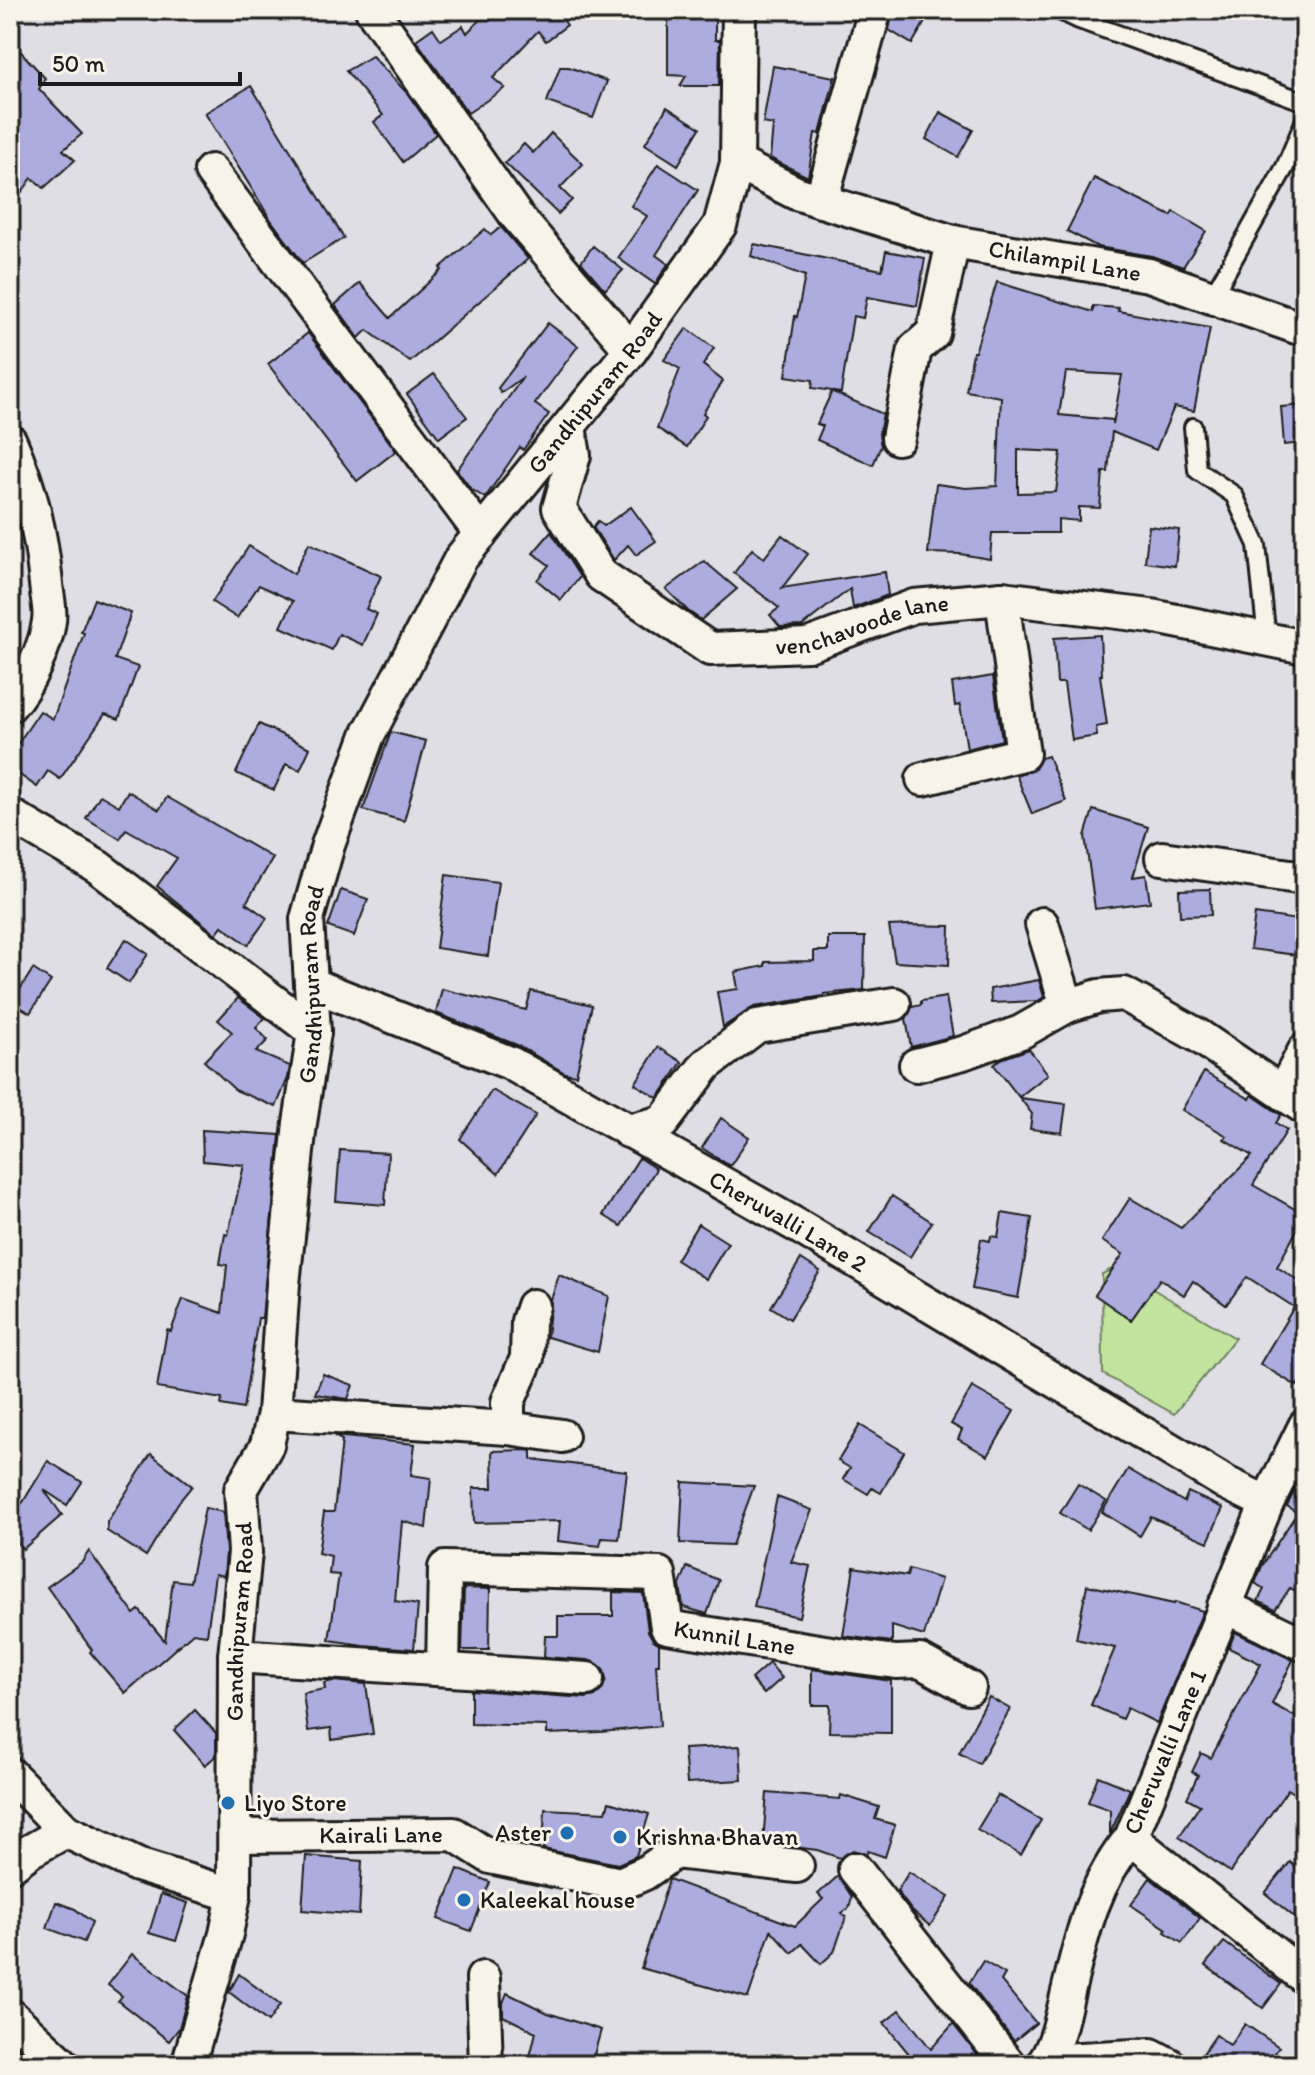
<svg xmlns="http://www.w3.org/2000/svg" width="1315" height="2075" font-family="Itim,sans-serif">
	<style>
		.green { fill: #c1e59f; stroke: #6e805e; stroke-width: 2 }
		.building { fill: #acadde; stroke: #1c1c1c; stroke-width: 2; fill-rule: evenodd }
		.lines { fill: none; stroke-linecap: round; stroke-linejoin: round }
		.service-casing { stroke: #1c1c1c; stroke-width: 22 }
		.minor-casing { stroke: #1c1c1c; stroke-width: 38 }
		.service { stroke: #f7f3e8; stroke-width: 16 }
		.minor { stroke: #f7f3e8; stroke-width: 32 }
		.poi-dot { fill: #1f6fb2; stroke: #f7f3e8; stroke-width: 3 }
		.labels { text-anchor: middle; stroke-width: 6; stroke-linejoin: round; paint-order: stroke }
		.street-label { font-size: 24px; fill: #1c1c1c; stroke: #f7f3e8 }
		.poi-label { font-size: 24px; fill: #1c1c1c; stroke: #f7f3e8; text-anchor: start }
	</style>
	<rect width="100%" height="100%" fill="#e0dee5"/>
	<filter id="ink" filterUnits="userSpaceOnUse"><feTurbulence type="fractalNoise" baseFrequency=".0125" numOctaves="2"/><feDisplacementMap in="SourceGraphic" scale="16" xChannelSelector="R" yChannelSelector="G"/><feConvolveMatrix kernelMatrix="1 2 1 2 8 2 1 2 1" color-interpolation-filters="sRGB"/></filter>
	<g filter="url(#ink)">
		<path class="green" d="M1116,1267L1235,1338L1174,1414L1103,1374L1102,1274Z"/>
		<g class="building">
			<path d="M489,10H559L557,12L567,25L546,41L538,31L493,78L505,88L468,113L416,40L433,28L441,40L463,26L467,33Z"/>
			<path d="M668,10H715V40H720L719,86H680L686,76L668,75Z"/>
			<path d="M893,10H932L912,44L889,30Z"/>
			<path d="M10,40L45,78L39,89L82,134L63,150L75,160L44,188L32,178L22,192L10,178Z"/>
			<path d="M372,56L407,93L436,134L403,162L374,122L383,115L346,71Z"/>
			<path d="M773,66L835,77L820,134L815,133L808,177L770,158L773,125L763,123Z"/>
			<path d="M560,67H569L607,81L593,118L547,102Z"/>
			<path d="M251,86L344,238L303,263L271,220L205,113Z"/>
			<path d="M667,107L700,128L678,165L645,144Z"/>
			<path d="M940,112L973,130L958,157L926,139Z"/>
			<path d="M551,133L583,164L560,188L572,200L558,214L505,163L524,144L533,153Z"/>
			<path d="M658,164L698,190L656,255L668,264L655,284L618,258L647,216L631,206Z"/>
			<path d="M1094,178L1171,216L1174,212L1206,231L1183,267L1152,256L1098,247L1067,231Z"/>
			<path d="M501,227L528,259L410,362L367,330L359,338L335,305L360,283L390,318L442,270L440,268L485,229L491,235Z"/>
			<path d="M754,244L882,270L886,251L925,258L917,306L867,297L863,318L853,316L841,393L833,392L883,414L879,434L881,446L873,465L817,440L823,426L817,424L832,391L812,388L813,380L786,376L795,316L797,317L805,276L751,256Z"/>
			<path d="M593,246L623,270L605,290L581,262Z"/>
			<path d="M997,282L1093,312V306L1119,308L1118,311L1210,328L1194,411L1174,407L1156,450L1112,432L1108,472H1103L1100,508L1079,507V521L1058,519V533H992L990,559L960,554L928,553L936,484L966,488L997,486L1001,397L966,391L973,352H975ZM1066,372L1122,375L1113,424V420L1059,415ZM1018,450L1061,452L1056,492L1018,493Z"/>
			<path d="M548,323L578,346L535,404L549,414L523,450L520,447L485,498L471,489L457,470L523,377L501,393L498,388Z"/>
			<path d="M687,328L714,348L703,365L723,381L703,413L706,416L687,447L657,428L680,369L664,360Z"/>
			<path d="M308,333L396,451L357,481L268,364Z"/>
			<path d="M434,374L467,417L439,438L407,394Z"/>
			<path d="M1305,405V443L1284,445L1281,407Z"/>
			<path d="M631,507L656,541L636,555L628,545L614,560L593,527L598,521L604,526Z"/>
			<path d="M1149,526L1179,530L1175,566L1145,562Z"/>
			<path d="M551,532L580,577L561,600L537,580L549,565L533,553Z"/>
			<path d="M782,535L808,554L782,588L885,572L888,595L853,608L850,589L802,626L780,627L770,615L779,608L734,573L752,549L764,558Z"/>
			<path d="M309,543L381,576L366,609L377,614L363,645L339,634L332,650L281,627L293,601L259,585L237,618L212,602L249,546L294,574Z"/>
			<path d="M704,561L737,589L701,620L688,611L666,589Z"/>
			<path d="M94,599L131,613L115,659L138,667L119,719L105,714L60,779L48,771L37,787L10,768V755L40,711L53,719L84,633L81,632Z"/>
			<path d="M1100,635L1102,675H1100L1107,725L1096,727L1097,736L1072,740L1064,683H1057L1054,638Z"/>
			<path d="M993,676L1002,740L967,749L960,705L955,706L952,683Z"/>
			<path d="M259,724L310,748L300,770L286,764L274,790L236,773Z"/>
			<path d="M391,732L426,741L404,821L363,810Z"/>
			<path d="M1048,756L1066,801L1032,814L1016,775L1035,769L1041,758Z"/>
			<path d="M128,791L159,810L167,797L273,858L246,903L267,918L248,945L222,926L216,934L157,886L177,858L126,829L120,839L86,818L100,795L119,806Z"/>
			<path d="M1093,810L1148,827L1133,877L1146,875L1150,902L1095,909L1085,836Z"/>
			<path d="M446,875L498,882L488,956L436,948Z"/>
			<path d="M1210,889L1211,915L1180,916L1179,890Z"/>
			<path d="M341,890L368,899L354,936L328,927Z"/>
			<path d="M1255,914L1305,921V956L1250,949Z"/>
			<path d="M909,925L950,926L949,965L895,962L889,926Z"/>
			<path d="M828,937H865L864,990L824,994V996L754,1007L723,1027L717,992L738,989L735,972L765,966V962L814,961V951H828Z"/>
			<path d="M126,939L148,954L129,983L107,968Z"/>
			<path d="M33,969L51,981L30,1013L12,1002Z"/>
			<path d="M1039,980L1044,997L1038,1001L991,1003L990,989Z"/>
			<path d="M442,989L526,1010L531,991L592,1005L576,1075L565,1073L517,1045L436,1013Z"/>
			<path d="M946,997L953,1036L911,1047L906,1019L912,1007L921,1005V1001Z"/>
			<path d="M238,998L265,1018L256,1028L268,1040L256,1052L290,1066L288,1078L276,1107L235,1090L204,1061L232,1032L218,1020Z"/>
			<path d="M658,1047L682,1062L658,1098L635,1084Z"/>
			<path d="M1029,1049L1048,1074L1019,1097L994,1065L1001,1059Z"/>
			<path d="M1204,1072L1250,1099L1252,1095L1281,1115L1276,1123L1287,1130L1253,1185L1305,1215L1277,1267L1305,1285V1372L1297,1386L1260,1364L1294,1307L1247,1277L1226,1305L1193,1281L1184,1295L1160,1279L1131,1320L1095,1295L1123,1254L1102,1241L1130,1198L1181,1228L1252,1156L1224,1139L1227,1136L1182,1110Z"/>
			<path d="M492,1090L536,1115L498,1174L460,1139Z"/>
			<path d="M1020,1098L1066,1104L1062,1133L1030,1129L1032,1114Z"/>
			<path d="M721,1118L749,1137L730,1166L702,1148Z"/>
			<path d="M202,1130L280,1135L262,1318H258L243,1409L221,1405L222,1399L157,1388L167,1330L171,1331L183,1299L222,1313L227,1265L220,1264L225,1234L228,1235L244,1165L203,1161Z"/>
			<path d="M340,1150L388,1153L385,1205L336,1201Z"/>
			<path d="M639,1158L656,1169L621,1226L603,1215Z"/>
			<path d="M892,1196L932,1222L910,1257L869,1232Z"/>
			<path d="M1002,1213L1032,1218L1018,1298L972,1289L981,1239L990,1241L991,1236L998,1237Z"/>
			<path d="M698,1224L728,1243L706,1279L676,1260Z"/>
			<path d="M801,1259L820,1271L790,1319L771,1307Z"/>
			<path d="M559,1275L609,1296L598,1352L547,1337L551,1300Z"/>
			<path d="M323,1374L353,1385L348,1399L315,1394Z"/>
			<path d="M972,1387L1014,1411L988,1456L958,1439L962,1430L951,1424Z"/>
			<path d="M860,1425L904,1452L881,1493L872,1488L868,1494L843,1479L850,1468L838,1461Z"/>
			<path d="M334,1436L415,1444L411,1475L431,1478L426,1528L402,1521L395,1601L418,1605L414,1649L363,1645L329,1640L339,1575L329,1574L331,1556L318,1553L324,1512H334L342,1440Z"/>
			<path d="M524,1450L532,1451V1459L627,1471L619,1539L602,1538L600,1546L558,1541L560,1521L474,1523L473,1488H493L492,1451Z"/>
			<path d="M151,1454L192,1486L178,1503L146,1556L107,1531V1522Z"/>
			<path d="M48,1461L82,1482L67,1505L44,1490L62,1515L23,1549L10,1535V1514L23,1502Z"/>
			<path d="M1128,1469L1184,1502L1188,1492L1223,1508L1208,1542L1151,1517L1140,1536L1102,1512Z"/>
			<path d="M1305,1469V1598L1290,1588L1275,1610L1258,1601L1264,1589L1255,1583L1262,1566L1297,1513L1287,1506Z"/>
			<path d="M683,1482L754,1486L732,1545L680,1543Z"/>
			<path d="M1078,1484L1106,1501L1088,1530L1060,1513Z"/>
			<path d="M777,1497L812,1510L791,1562L810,1566L799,1617L754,1607Z"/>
			<path d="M205,1508L223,1512L226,1552L224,1576L215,1574L207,1635L193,1633L125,1693L90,1652L92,1650L47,1587L82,1562L89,1551L134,1614L139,1610L165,1641L173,1580L190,1582Z"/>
			<path d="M687,1567L719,1580L707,1614L683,1607L680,1585Z"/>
			<path d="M854,1567L907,1576L909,1569L941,1579L924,1636L892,1626V1642L843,1636Z"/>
			<path d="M1087,1585L1174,1604L1175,1602L1203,1611L1157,1723L1127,1708L1122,1719L1091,1705L1115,1648L1076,1639Z"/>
			<path d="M464,1588L490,1589L489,1650H462Z"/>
			<path d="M613,1592L643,1593L648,1631L653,1640L659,1643V1664H656L660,1726L601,1732L547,1734V1726L471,1724V1690L586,1698L595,1696L602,1690L606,1679L604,1671L598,1664L588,1660L544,1657L545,1636H558V1616H613Z"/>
			<path d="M1235,1632L1293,1660L1272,1704L1305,1722V1800L1288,1789L1230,1872L1179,1837L1200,1805L1187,1798L1198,1775L1192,1772L1201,1753L1211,1758L1261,1664L1229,1648Z"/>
			<path d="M769,1663L782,1678L764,1694L751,1679Z"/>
			<path d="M812,1669L891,1681V1733L829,1732L830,1705H812Z"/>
			<path d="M333,1681L366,1684L373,1734L332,1740L331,1728L308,1731L303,1693L325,1689L324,1683Z"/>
			<path d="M989,1697L1010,1709L979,1764L959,1753Z"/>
			<path d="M195,1710L216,1733V1756L205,1765L174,1730Z"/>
			<path d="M740,1746L742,1780L687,1783L684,1749Z"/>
			<path d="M1098,1776L1130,1789L1110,1834V1810L1088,1802Z"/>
			<path d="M767,1793L840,1799L841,1795L879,1807L875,1819L895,1825L885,1857L868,1851L866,1855L853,1850L840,1858L817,1850L763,1843Z"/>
			<path d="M998,1795L1041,1820L1021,1855L977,1830Z"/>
			<path d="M609,1802L649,1814L636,1856L618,1864L543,1849L545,1809L606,1812Z"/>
			<path d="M306,1856L362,1861L359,1915L302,1910Z"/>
			<path d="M1290,1862L1305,1875V1926L1265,1893Z"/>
			<path d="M458,1869L490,1882L471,1931L438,1919Z"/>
			<path d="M909,1872L949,1897L930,1926L912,1911L897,1891Z"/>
			<path d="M838,1876L852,1897L849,1908L842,1913L846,1917L834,1952L821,1964L802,1944L792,1953L771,1930L748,1998L641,1968L669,1879L795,1926L823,1899L818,1894Z"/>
			<path d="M1150,1878L1200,1918L1182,1943L1165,1932L1167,1929L1131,1905Z"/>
			<path d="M161,1894L188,1903L176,1941L149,1933Z"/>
			<path d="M56,1902L75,1909L92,1922L84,1942L47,1928Z"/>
			<path d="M1224,1942L1281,1984L1263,2008L1205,1965Z"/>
			<path d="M132,1954L188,1996L179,2028L169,2041L118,2001L122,1996L108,1985Z"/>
			<path d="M983,1961L1005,1974L1001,1981L1036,2023L1014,2041L969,1983Z"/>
			<path d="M239,1974L280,2005L268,2022L229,1992Z"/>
			<path d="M507,1993L548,2013L601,2030L591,2065H528L536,2032L503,2016V2003Z"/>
			<path d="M900,2010L931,2049L953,2024L979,2057L972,2065H918L884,2023Z"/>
			<path d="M1245,2024L1279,2047L1267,2065H1195L1216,2035L1230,2045Z"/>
			<path d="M10,2041L33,2063L32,2065H10Z"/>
		</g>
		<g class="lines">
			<g class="service-casing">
				<g id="service">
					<path d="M1058,10L1079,20L1305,102"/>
					<path d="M1212,297L1285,167L1305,120"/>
					<path d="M1193,427L1197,470L1234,495L1257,545L1267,639"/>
				</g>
			</g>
			<g class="minor-casing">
				<g id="minor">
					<path d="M372,10L515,214L631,350"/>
					<path id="s1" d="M737,163L796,193L953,242L1149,275L1305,330"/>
					<path d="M211,171L481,534"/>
					<path d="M821,201L875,10"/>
					<path id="s2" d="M569,427L574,455L559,508L601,575L710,649L808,645L914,606L1002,598L1151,616L1305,647"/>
					<path d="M898,438L915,349L933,333L953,242"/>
					<path d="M10,441C31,490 41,532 46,584C47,596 51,610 49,621C46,646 27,687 10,705"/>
					<path d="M923,779L1023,754L1002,598"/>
					<path d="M10,815L98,867L314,1032"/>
					<path d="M1162,858L1305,878"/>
					<path d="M1042,924L1067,1006"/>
					<path id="s3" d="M311,984L510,1063L796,1225L1226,1483L1267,1503L1131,1838C1092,1884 1081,1939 1067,1996C1061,2021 1057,2043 1043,2065"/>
					<path d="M916,1065L963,1053L1021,1032L1067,1006L1099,996L1124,994L1197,1035L1305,1108"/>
					<path d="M1283,1092L1305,1050"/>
					<path d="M628,1131L663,1122L706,1065L757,1026L894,1004"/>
					<path d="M274,1413L508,1428L562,1436"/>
					<path d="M508,1428V1402L527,1358L528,1321L533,1306"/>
					<path d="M1267,1503L1305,1426"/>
					<path d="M1224,1606L1305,1645"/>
					<path d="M235,1656L587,1679"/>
					<path id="s4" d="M443,1668L445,1568L659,1574L667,1627L844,1655L896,1662L920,1661L969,1688"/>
					<path d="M10,1774L66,1831L137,1865L234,1895"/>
					<path id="s5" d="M235,1836L454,1834L490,1857L620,1884L645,1873L675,1852L797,1866"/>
					<path d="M1131,1838L1305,1978"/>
					<path d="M10,1866L30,1851L66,1831"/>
					<path d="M855,1869L1009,2065"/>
					<path d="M483,1978L486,2065"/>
					<path d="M10,2015L64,2065"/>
					<path d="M1045,2061L1151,2055L1170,2065"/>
					<path id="s6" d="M188,2065L226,1934L234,1895L235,1656L245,1552L241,1490L267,1445L274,1413L283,1284L300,1123L314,1032L307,919L328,845L368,735L461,558L631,350L720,225L737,163L739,10"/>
				</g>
			</g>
			<use href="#service" class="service"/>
			<use href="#minor" class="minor"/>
		</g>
	</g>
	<g class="poi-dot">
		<circle cx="228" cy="1803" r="8"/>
		<circle cx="567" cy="1833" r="8"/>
		<circle cx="620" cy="1837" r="8"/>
		<circle cx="464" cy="1900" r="8"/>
	</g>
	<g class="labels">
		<g class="street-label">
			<text dy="8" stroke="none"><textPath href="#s1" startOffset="344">Chilampil Lane</textPath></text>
			<text dy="8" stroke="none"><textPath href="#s6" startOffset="1770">Gandhipuram Road</textPath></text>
			<text dy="8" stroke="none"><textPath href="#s2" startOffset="450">venchavoode lane</textPath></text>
			<text dy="8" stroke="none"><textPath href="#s6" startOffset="1098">Gandhipuram Road</textPath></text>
			<text dy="8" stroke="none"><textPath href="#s3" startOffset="534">Cheruvalli Lane 2</textPath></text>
			<text dy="8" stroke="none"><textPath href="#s6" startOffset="450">Gandhipuram Road</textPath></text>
			<text dy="8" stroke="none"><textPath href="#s4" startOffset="436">Kunnil Lane</textPath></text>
			<text transform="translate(1165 1752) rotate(-67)" y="8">Cheruvalli Lane 1</text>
			<text dy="8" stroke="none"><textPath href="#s5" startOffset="146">Kairali Lane</textPath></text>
		</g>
		<g class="poi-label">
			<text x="244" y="1811">Liyo Store</text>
			<text x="551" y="1841" text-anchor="end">Aster</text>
			<text x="636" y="1845">Krishna Bhavan</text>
			<text x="480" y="1908">Kaleekal house</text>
		</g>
	</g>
	<rect width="1315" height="2075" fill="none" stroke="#f7f3e8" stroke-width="40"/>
	<rect x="20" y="20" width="1275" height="2035" fill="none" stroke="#1c1c1c" stroke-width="3" filter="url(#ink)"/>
	<path d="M40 72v12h200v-12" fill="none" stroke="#1c1c1c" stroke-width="4"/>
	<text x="52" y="72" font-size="24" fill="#1c1c1c" stroke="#f7f3e8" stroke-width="6" paint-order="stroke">50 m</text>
</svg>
